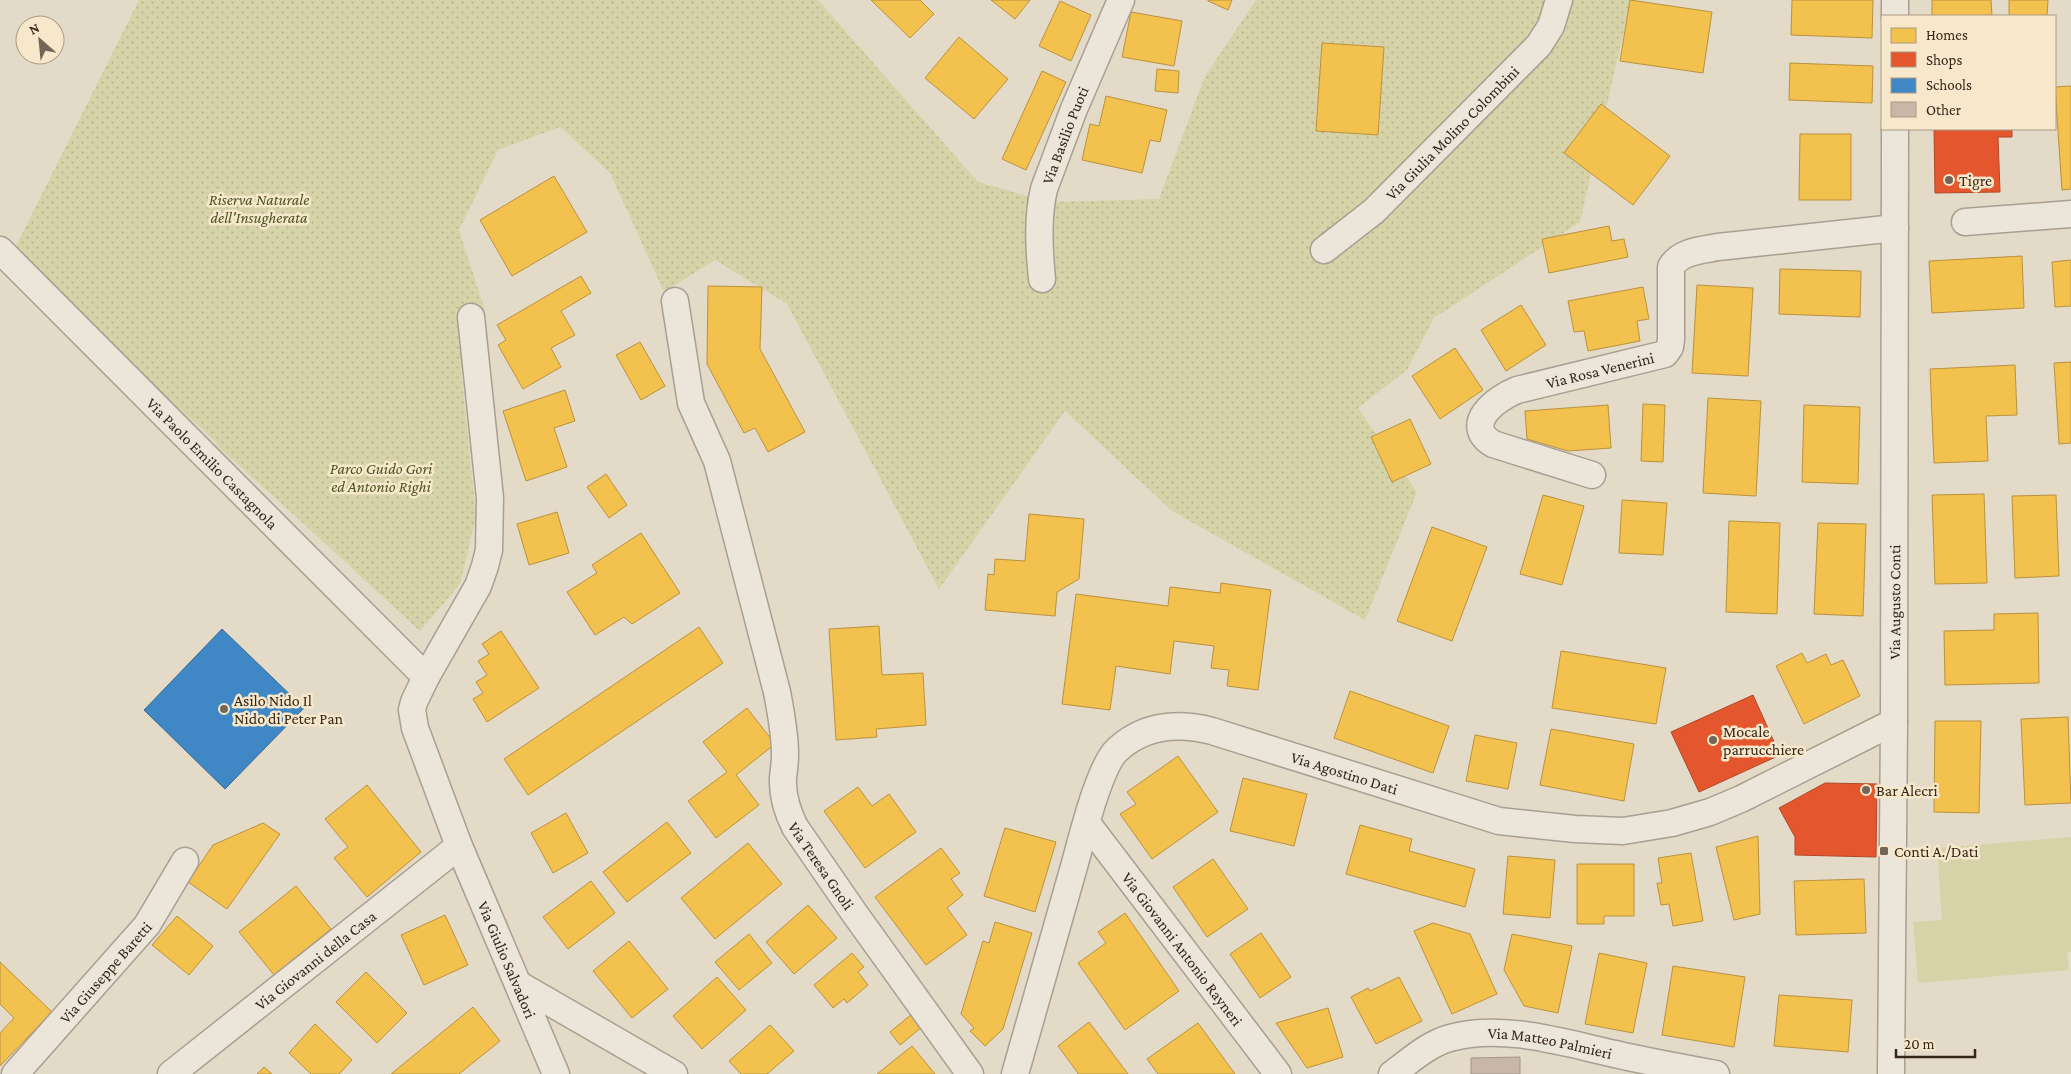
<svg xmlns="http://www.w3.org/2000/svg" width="2071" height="1074" font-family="'Crimson Pro',serif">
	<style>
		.grass { fill: #d6d3a9 }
		.park { fill: url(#park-dots) }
		.homes { fill: #f2c14e; stroke: #ba923e }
		.shops { fill: #e4572e; stroke: #b04828 }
		.schools { fill: #3f88c5; stroke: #3c6b92 }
		.building { fill: #c8b7a9; stroke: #a49588 }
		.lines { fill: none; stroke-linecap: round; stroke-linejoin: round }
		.minor-casing { stroke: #a89f92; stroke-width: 29 }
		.minor { stroke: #ece5da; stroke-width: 26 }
		.poi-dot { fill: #736557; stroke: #f7e8cb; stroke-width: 2 }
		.labels { text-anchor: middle; stroke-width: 5; stroke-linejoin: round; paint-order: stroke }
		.street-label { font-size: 16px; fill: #36261a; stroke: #f7e8cb }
		.poi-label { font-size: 16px; fill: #36261a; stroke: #f7e8cb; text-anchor: start }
		.park-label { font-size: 16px; font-style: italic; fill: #4a5420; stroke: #f7e8cb }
	</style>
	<defs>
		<pattern id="park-dots" width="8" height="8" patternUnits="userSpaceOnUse" patternTransform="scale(1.25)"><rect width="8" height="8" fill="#d6d3a9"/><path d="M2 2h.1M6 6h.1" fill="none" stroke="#b8b591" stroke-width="1.8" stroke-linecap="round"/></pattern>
	</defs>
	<rect width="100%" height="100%" fill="#e4dac8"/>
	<path class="grass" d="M2071,837V952H2067L2069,970L1918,983L1913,922L1942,920L1937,848Z"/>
	<path class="park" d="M139,0H818L978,182L1047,202L1159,199L1205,76L1256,0H1631L1580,222L1434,318L1407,370L1358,408L1417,492L1365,620L1172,511L1065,411L939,589L787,304L715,260L664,292L610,173L560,127L498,150L459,230L485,311L461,370L476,517L460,584L420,631L291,512L216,445L217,443L12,254Z"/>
	<g class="homes">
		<path d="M871,0H920L934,14L910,38Z"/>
		<path d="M991,0H1030L1015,19Z"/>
		<path d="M1208,0H1232L1228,10L1208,1Z"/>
		<path d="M1630,0L1712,12L1703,73L1620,61Z"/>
		<path d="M1792,0H1873L1872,38L1791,35Z"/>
		<path d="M1932,0H1991L1992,16H1932Z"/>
		<path d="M2009,0H2048L2047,16H2009Z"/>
		<path d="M1060,1L1091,15L1071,61L1039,46Z"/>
		<path d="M1131,12L1182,21L1174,66L1122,57Z"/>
		<path d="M959,37L1008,79L974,119L925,78Z"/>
		<path d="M1322,43L1384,47L1378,135L1316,131Z"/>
		<path d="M1790,63L1873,66L1872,103L1789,100Z"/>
		<path d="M1157,69L1179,71L1178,93L1155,91Z"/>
		<path d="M1042,71L1066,82L1026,170L1002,159Z"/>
		<path d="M2071,86V189L2062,190L2055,87Z"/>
		<path d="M1106,96L1167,110L1160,142L1150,140L1142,173L1082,160L1090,124L1099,126Z"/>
		<path d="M1601,104L1670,156L1633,205L1564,153Z"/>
		<path d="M1800,134H1851V200H1799Z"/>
		<path d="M554,176L587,232L512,276L480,220Z"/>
		<path d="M1609,226L1612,241L1624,239L1628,257L1549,273L1542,239Z"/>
		<path d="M2022,256L2024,308L1932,313L1929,261Z"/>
		<path d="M2071,260V306L2055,307L2052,262Z"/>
		<path d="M1780,269L1861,271L1860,317L1779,314Z"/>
		<path d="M581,276L591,293L561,311L575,335L551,348L561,367L523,389L498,345L506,340L497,325Z"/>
		<path d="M1697,285L1753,288L1748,376L1692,373Z"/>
		<path d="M708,286L762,287L760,349L805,432L768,452L755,428L744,433L707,364Z"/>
		<path d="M1643,287L1649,319L1637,321L1640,341L1588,351L1584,331L1574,332L1568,301Z"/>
		<path d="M1521,305L1546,345L1506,371L1481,330Z"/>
		<path d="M640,342L665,386L641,400L616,355Z"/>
		<path d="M1455,348L1483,390L1440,419L1412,376Z"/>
		<path d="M2071,362V443L2059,444L2054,363Z"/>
		<path d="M2015,365L2017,415L1986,416L1988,461L1934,463L1930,369Z"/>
		<path d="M565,390L575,421L554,428L567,467L526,481L503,411Z"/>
		<path d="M1708,398L1761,401L1756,496L1703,493Z"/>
		<path d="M1643,404L1665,405L1663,462L1641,461Z"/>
		<path d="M1608,405L1611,448L1568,451L1527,439L1525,411Z"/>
		<path d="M1804,405L1860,407L1858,484L1802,482Z"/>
		<path d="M1410,419L1431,464L1392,482L1371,437Z"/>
		<path d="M606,474L627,505L609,518L587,487Z"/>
		<path d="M1984,494L1987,583L1935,584L1932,495Z"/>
		<path d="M1543,495L1584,506L1562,585L1520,574Z"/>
		<path d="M2056,495L2059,576L2015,578L2012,496Z"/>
		<path d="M1622,500L1667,503L1663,555L1619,553Z"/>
		<path d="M557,512L569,553L529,565L517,524Z"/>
		<path d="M1029,514L1084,519L1079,579L1057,592L1055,616L985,610L988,574L994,575L995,559L1025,561Z"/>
		<path d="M1729,521L1780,523L1777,614L1726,612Z"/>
		<path d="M1818,523L1866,524L1863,616L1814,614Z"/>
		<path d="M1432,527L1487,547L1452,641L1397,621Z"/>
		<path d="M641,533L680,593L632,624L624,617L595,635L567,592L597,573L592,565Z"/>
		<path d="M1221,583L1271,590L1258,690L1227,686L1229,670L1211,668L1214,646L1174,641L1170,674L1116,666L1110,710L1062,704L1076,594L1168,606L1170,587L1220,593Z"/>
		<path d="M2038,613L2039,683L1945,685L1944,631L1994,630V614Z"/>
		<path d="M879,626L882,675L923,673L926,725L876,729L877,737L836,740L829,629Z"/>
		<path d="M699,627L723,663L528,795L504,759Z"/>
		<path d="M501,631L539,688L487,722L473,699L483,693L476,682L487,675L478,661L489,654L482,644Z"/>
		<path d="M1561,651L1666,668L1656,724L1552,708Z"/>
		<path d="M1802,653L1807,663L1826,654L1831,665L1843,660L1860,696L1804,724L1776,666Z"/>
		<path d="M1350,691L1449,726L1433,773L1334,738Z"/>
		<path d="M747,708L775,744L736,775L759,805L716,838L688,801L727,772L703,742Z"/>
		<path d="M2068,717L2071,803L2025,805L2021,719Z"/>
		<path d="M1935,721H1981L1979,813L1934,812Z"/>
		<path d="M1551,729L1634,744L1624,801L1540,785Z"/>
		<path d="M1475,735L1517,743L1508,789L1466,781Z"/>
		<path d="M1178,756L1218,812L1152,859L1120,814L1136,804L1127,792Z"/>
		<path d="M1243,778L1307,794L1294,846L1230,831Z"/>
		<path d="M367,785L421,852L367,897L334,858L348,847L325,819Z"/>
		<path d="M858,787L872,806L889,794L916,832L865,868L824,811Z"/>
		<path d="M566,813L588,853L553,873L531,833Z"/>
		<path d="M667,822L691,853L627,902L603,872Z"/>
		<path d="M263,823L280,834L227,909L188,882L213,845Z"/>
		<path d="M1360,825L1412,839L1409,851L1475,869L1465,907L1346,874Z"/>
		<path d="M1005,828L1056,842L1035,912L984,896Z"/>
		<path d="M1758,836L1760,914L1734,920L1716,847Z"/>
		<path d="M748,843L782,884L715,939L681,898Z"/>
		<path d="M941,848L960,873L951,879L963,895L947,908L967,935L926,965L875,897Z"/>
		<path d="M1691,853L1703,921L1673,926L1669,904L1661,905L1657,883H1662L1658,858Z"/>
		<path d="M1508,856L1555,860L1550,918L1503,914Z"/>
		<path d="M1213,859L1248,909L1207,937L1173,887Z"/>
		<path d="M1577,864H1634V916H1604V924H1577Z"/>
		<path d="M1864,879L1866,933L1796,935L1794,881Z"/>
		<path d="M591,881L615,913L568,949L543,917Z"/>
		<path d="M296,886L331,929L274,975L239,932Z"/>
		<path d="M808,905L837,938L794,974L766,942Z"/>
		<path d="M1125,913L1179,991L1125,1030L1078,963L1106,943L1098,932Z"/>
		<path d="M445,915L468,965L424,985L401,935Z"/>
		<path d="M177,916L213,946L189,975L152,945Z"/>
		<path d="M995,922L1032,933L1003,1029L985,1046L970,1031L974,1028L961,1014L983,941L989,943Z"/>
		<path d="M1433,923L1470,934L1497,994L1452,1014L1414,931Z"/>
		<path d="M1261,933L1291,977L1260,998L1230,954Z"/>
		<path d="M749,934L772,963L739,990L715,962Z"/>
		<path d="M1512,934L1572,946L1558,1013L1524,1006L1504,970Z"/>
		<path d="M629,941L668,989L632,1018L593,971Z"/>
		<path d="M852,953L864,967L858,972L868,985L847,1003L844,999L833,1008L814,985Z"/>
		<path d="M1599,953L1647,963L1633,1033L1585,1024Z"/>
		<path d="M0,962L52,1012L0,1066V1033L14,1018L0,1004Z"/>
		<path d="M1673,966L1745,977L1734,1047L1662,1035Z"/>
		<path d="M366,972L407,1013L377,1043L336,1002Z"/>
		<path d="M717,977L746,1010L702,1049L673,1016Z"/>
		<path d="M1399,977L1422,1021L1376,1044L1351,997L1368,988L1370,991Z"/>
		<path d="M1779,995L1852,1000L1848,1052L1774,1046Z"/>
		<path d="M473,1007L500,1041L459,1074H391Z"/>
		<path d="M1328,1008L1343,1057L1307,1068L1276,1023Z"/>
		<path d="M912,1014L922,1027L900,1045L890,1032Z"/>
		<path d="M1089,1022L1128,1074H1077L1078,1073L1058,1046Z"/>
		<path d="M1198,1023L1235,1074H1158L1147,1059Z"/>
		<path d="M315,1024L352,1060L339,1074H311L289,1053Z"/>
		<path d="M770,1025L794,1051L767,1074H741L729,1061Z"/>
		<path d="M912,1046L935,1074H877Z"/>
		<path d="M264,1067L272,1074H257Z"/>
	</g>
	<g class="shops">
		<path d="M1934,129H2012V137H1998L2000,192L1935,193Z"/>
		<path d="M1753,695L1780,755L1699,792L1671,732Z"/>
		<path d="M1825,783L1877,784L1876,857L1795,855V837L1779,808Z"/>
	</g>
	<path class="schools" d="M222,629L304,708L225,789L144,710Z"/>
	<path class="building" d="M1520,1057V1074H1471V1058Z"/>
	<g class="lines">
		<g class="minor-casing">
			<g id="minor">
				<path d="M1895,16V0"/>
				<path d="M1965,222L2071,214"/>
				<path id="s1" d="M0,250L426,677"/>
				<path id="s2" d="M1324,250L1374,211L1539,45L1551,26L1559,0"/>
				<path id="s3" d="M1042,279C1039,250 1037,218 1044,189L1074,109L1121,0"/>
				<path id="s4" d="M675,301L691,403L717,461L777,692C781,713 785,733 785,754C785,762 784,770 783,778C782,796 787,811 795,827L855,914L970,1074"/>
				<path id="s5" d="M471,317L490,498L489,550L485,566L478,586L426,677L414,702L412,710L415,728L459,846L556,1074"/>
				<path id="s6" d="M1592,475L1493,444C1461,424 1497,398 1517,390L1665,354L1670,347L1671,340V267C1680,251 1703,250 1718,247L1895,228"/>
				<path id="s7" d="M1087,823L1278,1074"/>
				<path d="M518,984L674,1074"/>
				<path id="s8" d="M15,1074L147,925L185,861"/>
				<path id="s9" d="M171,1074L459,846"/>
				<path id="s10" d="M1015,1074C1035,1004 1055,933 1075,863C1082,838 1099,767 1117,750C1144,725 1177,722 1212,731L1499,821L1575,829L1623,831L1672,823L1710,812L1741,799L1894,722"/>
				<path id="s11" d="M1392,1074C1410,1061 1428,1044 1450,1038C1501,1023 1565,1043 1615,1054C1649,1062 1683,1068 1716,1074"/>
				<path id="s12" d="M1891,1074L1894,722L1895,129"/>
			</g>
		</g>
		<use href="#minor" class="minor"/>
	</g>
	<g class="poi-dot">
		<circle cx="1949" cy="180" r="5"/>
		<circle cx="224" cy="709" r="5"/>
		<circle cx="1713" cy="740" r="5"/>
		<circle cx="1866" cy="790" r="5"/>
		<rect x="1879" y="846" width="10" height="10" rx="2.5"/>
	</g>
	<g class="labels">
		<g class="street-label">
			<text dy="6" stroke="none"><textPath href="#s2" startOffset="174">Via Giulia Molino Colombini</textPath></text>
			<text dy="6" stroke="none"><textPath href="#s3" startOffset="148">Via Basilio Puoti</textPath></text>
			<text dy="6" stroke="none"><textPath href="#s6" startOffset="266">Via Rosa Venerini</textPath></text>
			<text dy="6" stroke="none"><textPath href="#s1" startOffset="301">Via Paolo Emilio Castagnola</textPath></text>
			<text dy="6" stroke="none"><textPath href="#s12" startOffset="472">Via Augusto Conti</textPath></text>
			<text dy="6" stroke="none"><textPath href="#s10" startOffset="581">Via Agostino Dati</textPath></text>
			<text dy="6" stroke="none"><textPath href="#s4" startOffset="590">Via Teresa Gnoli</textPath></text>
			<text dy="6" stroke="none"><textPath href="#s7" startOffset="158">Via Giovanni Antonio Rayneri</textPath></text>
			<text dy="6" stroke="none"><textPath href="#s9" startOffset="184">Via Giovanni della Casa</textPath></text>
			<text dy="6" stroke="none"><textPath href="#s5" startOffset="680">Via Giulio Salvadori</textPath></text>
			<text dy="6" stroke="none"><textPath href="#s8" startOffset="136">Via Giuseppe Baretti</textPath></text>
			<text dy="6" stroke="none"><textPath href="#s11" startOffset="170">Via Matteo Palmieri</textPath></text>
		</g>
		<g class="poi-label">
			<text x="1959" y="186">Tigre</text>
			<text x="234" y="706">Asilo Nido Il<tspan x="234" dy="18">Nido di Peter Pan</tspan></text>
			<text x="1723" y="737">Mocale<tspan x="1723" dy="18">parrucchiere</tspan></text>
			<text x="1876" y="796">Bar Alecri</text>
			<text x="1894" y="857">Conti A./Dati</text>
		</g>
		<g class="park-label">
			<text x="259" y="205">Riserva Naturale<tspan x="259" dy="18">dell'Insugherata</tspan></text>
			<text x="381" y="474">Parco Guido Gori<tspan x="381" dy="18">ed Antonio Righi</tspan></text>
		</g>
	</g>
	<rect x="1881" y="15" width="175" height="115" fill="#f7e8cb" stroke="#aa9a84"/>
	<rect x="1891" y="28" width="25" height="15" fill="#f2c14e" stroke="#aa9a84"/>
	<text x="1926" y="40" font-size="15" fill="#36261a">Homes</text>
	<rect x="1891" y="52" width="25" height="15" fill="#e4572e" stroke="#aa9a84"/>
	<text x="1926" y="65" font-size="15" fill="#36261a">Shops</text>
	<rect x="1891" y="78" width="25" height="15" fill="#3f88c5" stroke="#aa9a84"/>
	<text x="1926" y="90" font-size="15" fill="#36261a">Schools</text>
	<rect x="1891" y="102" width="25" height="15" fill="#c8b7a9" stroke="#aa9a84"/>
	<text x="1926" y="115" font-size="15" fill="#36261a">Other</text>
	<g transform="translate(40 40) rotate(333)"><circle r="24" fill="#f7e8cb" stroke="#aa9a84"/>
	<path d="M0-4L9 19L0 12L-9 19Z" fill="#736557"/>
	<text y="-8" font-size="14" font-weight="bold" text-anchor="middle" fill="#36261a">N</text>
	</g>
	<path d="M1896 1049v8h79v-8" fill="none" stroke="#36261a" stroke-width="2.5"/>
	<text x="1904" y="1049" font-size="15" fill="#36261a" stroke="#f7e8cb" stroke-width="4" paint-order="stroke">20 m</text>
</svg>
